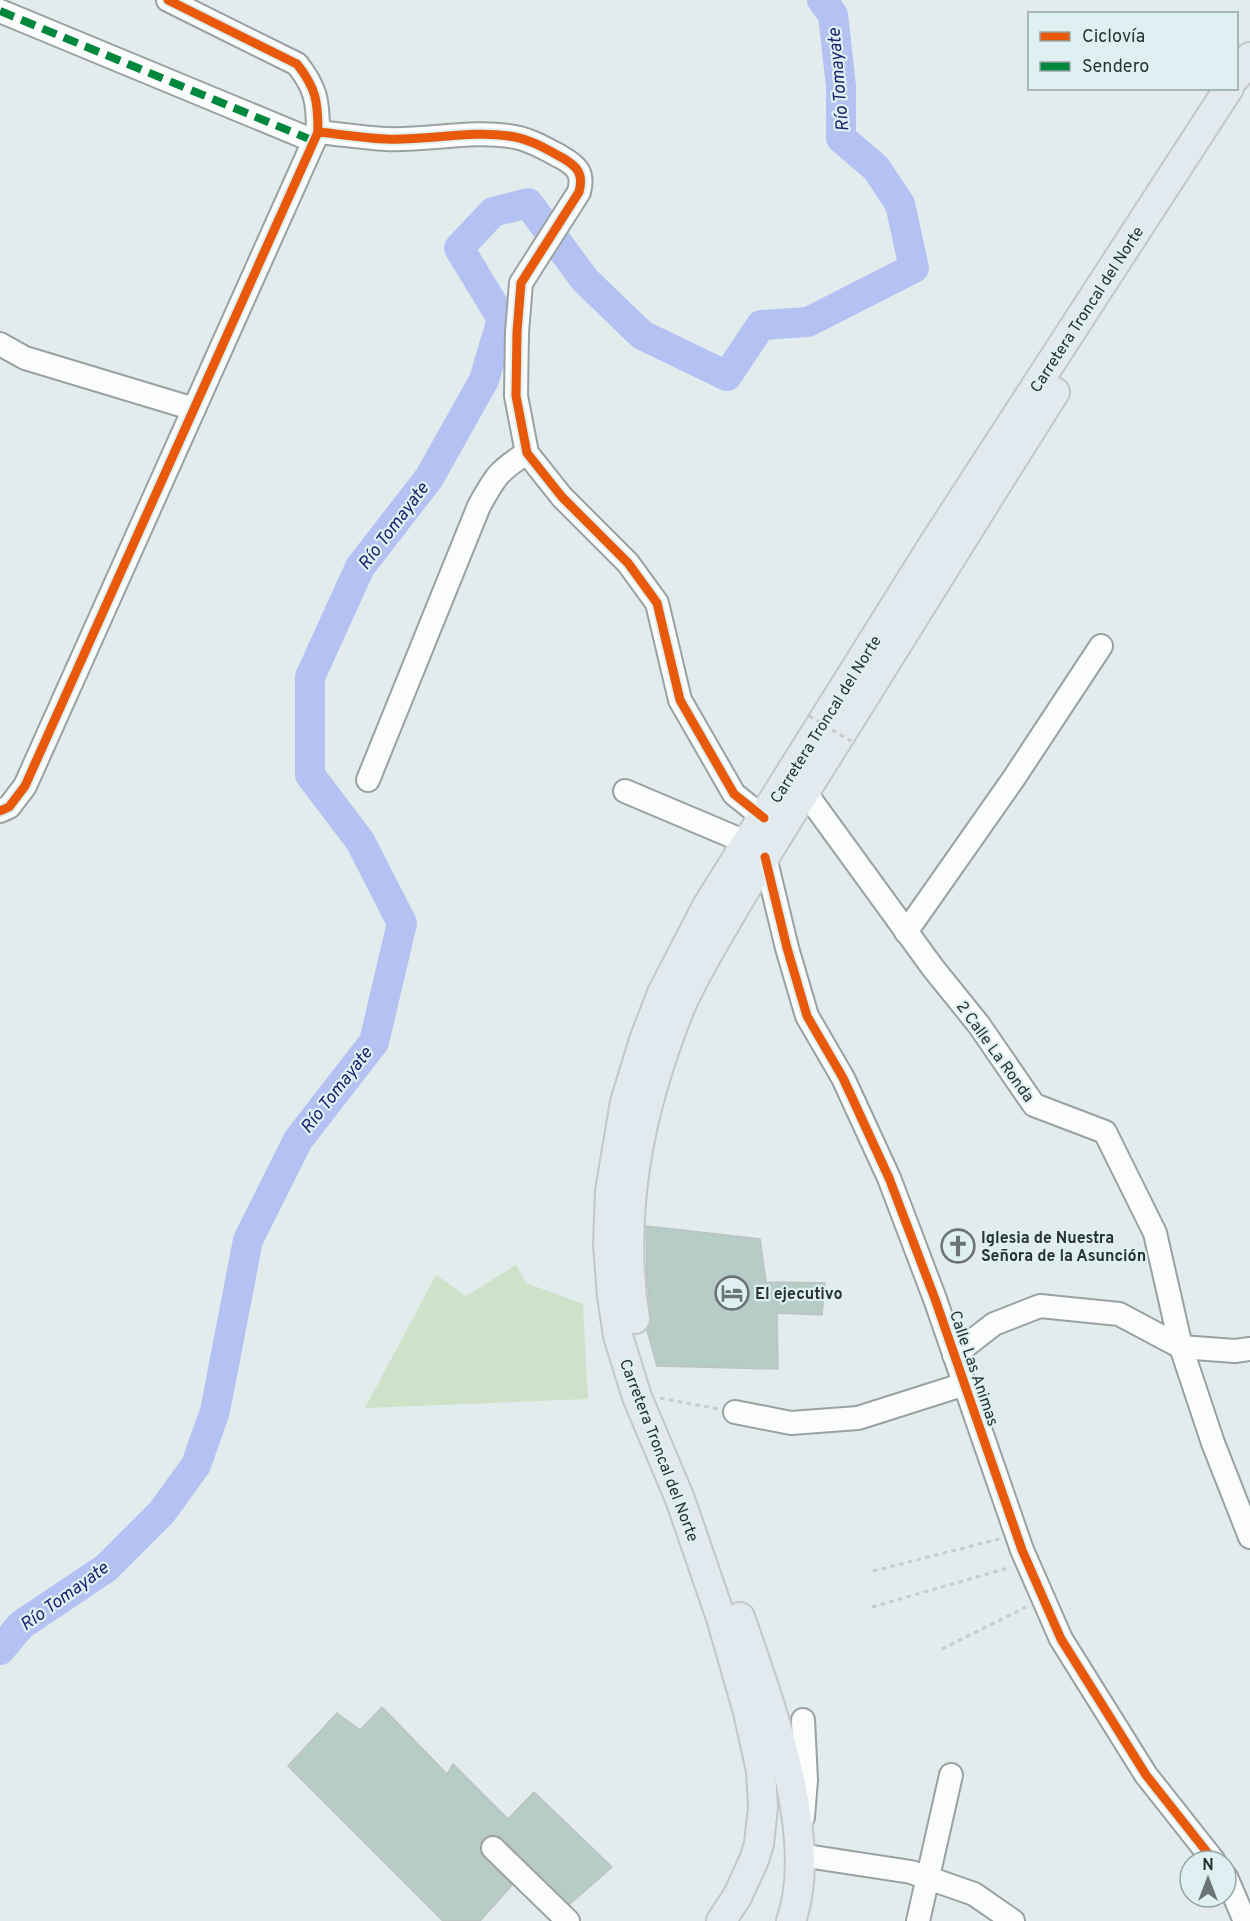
<svg xmlns="http://www.w3.org/2000/svg" width="1250" height="1921" font-family="Overpass,sans-serif">
	<style>
		.green { fill: #cde2c8 }
		.lines { fill: none; stroke-linecap: round; stroke-linejoin: round }
		.river { stroke: #b3c2f2; stroke-width: 30 }
		.building { fill: #b6ccc6; stroke: #bcc3c2; stroke-width: 1.5 }
		.minor-casing { stroke: #9aa1a2; stroke-width: 26 }
		.major-casing { stroke: #c2c7c8; stroke-width: 32 }
		.path { stroke: #c8cbcb; stroke-width: 3; stroke-dasharray: 4.5 4.5; stroke-linecap: butt }
		.minor { stroke: #fbfcfc; stroke-width: 22 }
		.major { stroke: #e2eaef; stroke-width: 28 }
		.path-bridge { stroke: #c8cbcb; stroke-width: 3; stroke-dasharray: 4.5 4.5; stroke-linecap: butt }
		.quiet { stroke: #00873e; stroke-width: 8; stroke-dasharray: 15 8; stroke-linecap: butt }
		.cycleway-casing { stroke: #def0f1; stroke-width: 13 }
		.cycleway { stroke: #e8590c; stroke-width: 9 }
		.labels { text-anchor: middle; stroke-width: 4.5; stroke-linejoin: round; paint-order: stroke }
		.street-label { font-size: 16px; fill: #2b3233; stroke: #def0f1 }
		.poi-label { font-size: 16px; font-weight: bold; fill: #2b3233; stroke: #def0f1; text-anchor: start }
		.water-label { font-size: 18px; font-style: italic; fill: #1e236f; stroke: #def0f1 }
	</style>
	<rect width="100%" height="100%" fill="#e2eced"/>
	<path class="green" d="M516,1265L526,1283L583,1304L588,1399L365,1408L436,1275L466,1296Z"/>
	<g class="lines">
		<path class="river" d="M0,1650L21,1625L106,1568L162,1512L196,1465L215,1411L248,1240L298,1140L374,1042L402,923L360,841L310,775V677L360,567L429,478L484,380L502,319L459,248L493,212L528,203L585,280L642,335L727,376L761,325L808,322L914,268L900,204L876,168L841,138V86L833,15L822,0"/>
	</g>
	<g class="building">
		<path d="M646,1226L760,1239L766,1282L825,1283L822,1315L777,1313L778,1369L657,1366L647,1330L650,1325L651,1317L647,1278Z"/>
		<path d="M382,1707L447,1774L453,1764L508,1819L534,1792L612,1867L570,1904L502,1838L496,1835H489L484,1838L480,1844V1852L512,1885L480,1921H443L288,1766L337,1713L360,1730Z"/>
	</g>
	<g class="lines">
		<g class="minor-casing">
			<g id="minor">
				<path d="M0,11L314,141"/>
				<path d="M318,132C340,134 363,138 386,139C428,141 473,129 515,137C531,140 546,149 561,157C577,166 584,173 579,192L521,283L517,332L516,396L527,453L562,497L628,563L657,603L680,700L734,794L764,818"/>
				<path d="M0,344L25,358L194,409"/>
				<path d="M368,780L479,506C495,477 499,470 527,453"/>
				<path d="M625,791L748,843"/>
				<path d="M805,792L933,968L979,1025L1034,1105L1105,1132L1155,1233L1181,1347L1213,1443L1250,1537"/>
				<path d="M0,811L9,807L25,786L318,132C318,101 316,88 297,64L168,0"/>
				<path d="M765,857L787,948L807,1016L843,1078L889,1178L935,1299L1022,1550L1061,1639L1146,1775L1214,1861"/>
				<path d="M906,932L1014,778L1101,646"/>
				<path d="M954,1355L994,1324L1040,1306L1119,1314L1181,1347L1235,1351L1250,1349"/>
				<path d="M735,1412L791,1423L858,1418L965,1384"/>
				<path d="M803,1817L806,1780L803,1720"/>
				<path d="M493,1848L568,1921"/>
				<path d="M800,1855L911,1872L974,1894L1013,1921"/>
				<path d="M1226,1877L1245,1921"/>
				<path d="M918,1921L951,1775"/>
			</g>
		</g>
		<g class="major-casing">
			<g id="major">
				<path d="M1236,77L1250,57"/>
				<path d="M635,1319C618,1212 640,1108 680,1008C695,973 716,940 735,907C772,844 811,782 850,720C918,611 986,501 1055,392"/>
				<path d="M740,1617C768,1699 821,1836 791,1921"/>
				<path d="M721,1921L737,1897L754,1860L759,1844L763,1807L761,1771L748,1712L721,1618L680,1499L637,1397L618,1336L612,1296L608,1245L610,1191L625,1102L644,1040L662,993L707,906L936,540L1229,88"/>
			</g>
		</g>
		<g class="path">
			<path d="M660,1398L718,1409"/>
			<path d="M873,1571L999,1539"/>
			<path d="M872,1607L1008,1568"/>
			<path d="M942,1649L1026,1607"/>
		</g>
		<use href="#minor" class="minor"/>
		<use href="#major" class="major"/>
		<path class="path-bridge" d="M809,716L851,741"/>
		<path class="quiet" d="M0,11L314,141"/>
		<g class="cycleway-casing">
			<g id="cycleway">
				<path d="M318,132C340,134 363,138 386,139C428,141 473,129 515,137C531,140 546,149 561,157C577,166 584,173 579,192L521,283L517,332L516,396L527,453L562,497L628,563L657,603L680,700L734,794L764,818"/>
				<path d="M0,811L9,807L25,786L318,132C318,101 316,88 297,64L168,0"/>
				<path d="M765,857L787,948L807,1016L843,1078L889,1178L935,1299L1022,1550L1061,1639L1146,1775L1214,1861"/>
			</g>
		</g>
		<use href="#cycleway" class="cycleway"/>
	</g>
	<defs>
		<g id="church-ring" transform="scale(1.725)"><circle r="9.5" fill="#def0f1" stroke="#6b7374" stroke-width="1.5"/><path d="M-1.2-6h2.4v3.5h3.3v2.4h-3.3V6h-2.4V-.1h-3.3v-2.4h3.3Z" fill="#6b7374"/></g>
		<g id="hotel-ring" transform="scale(1.725)"><circle r="9.5" fill="#def0f1" stroke="#6b7374" stroke-width="1.5"/><path d="M-6-4.5h1.5V1H6V5H4.5V3h-9V5H-6ZM-4 0a1.8 1.8 0 1 1 3.6 0ZM.5 0V-2.5h3Q6-2.5 6 0Z" fill="#6b7374"/></g>
	</defs>
	<g fill-rule="evenodd">
		<use href="#church-ring" x="958" y="1246"/>
		<use href="#hotel-ring" x="732" y="1293"/>
	</g>
	<g class="labels">
		<g class="street-label">
			<text transform="translate(1086 309) rotate(-57)" y="6">Carretera Troncal del Norte</text>
			<text transform="translate(825 719) rotate(-58)" y="6">Carretera Troncal del Norte</text>
			<text transform="translate(996 1051) rotate(54)" y="6">2 Calle La Ronda</text>
			<text transform="translate(975 1368) rotate(71)" y="6">Calle Las Animas</text>
			<text transform="translate(660 1450) rotate(69)" y="6">Carretera Troncal del Norte</text>
		</g>
		<g class="poi-label">
			<text x="981" y="1243">Iglesia de Nuestra<tspan x="981" dy="18">Señora de la Asunción</tspan></text>
			<text x="755" y="1299">El ejecutivo</text>
		</g>
		<g class="water-label">
			<text transform="translate(838 80) rotate(-95)" y="6">Río Tomayate</text>
			<text transform="translate(393 526) rotate(-53)" y="6">Río Tomayate</text>
			<text transform="translate(336 1090) rotate(-52)" y="6">Río Tomayate</text>
			<text transform="translate(64 1596) rotate(-36)" y="6">Río Tomayate</text>
		</g>
	</g>
	<rect x="1028" y="12" width="210" height="78" fill="#def0f1" stroke="#96a4a5" stroke-width="1.5"/>
	<rect x="1040" y="32" width="30" height="9" fill="#e8590c" stroke="#96a4a5" stroke-width="1.5"/>
	<text x="1082" y="42" font-size="18" fill="#2b3233">Ciclovía</text>
	<rect x="1040" y="62" width="30" height="9" fill="#00873e" stroke="#96a4a5" stroke-width="1.5"/>
	<text x="1082" y="72" font-size="18" fill="#2b3233">Sendero</text>
	<g transform="translate(1208 1879)"><circle r="28" fill="#def0f1" stroke="#96a4a5" stroke-width="1.5"/>
	<path d="M0-4.5L10 22L0 15L-10 22Z" fill="#6b7374"/>
	<text y="-9" font-size="16" font-weight="bold" text-anchor="middle" fill="#2b3233">N</text>
	</g>
</svg>
